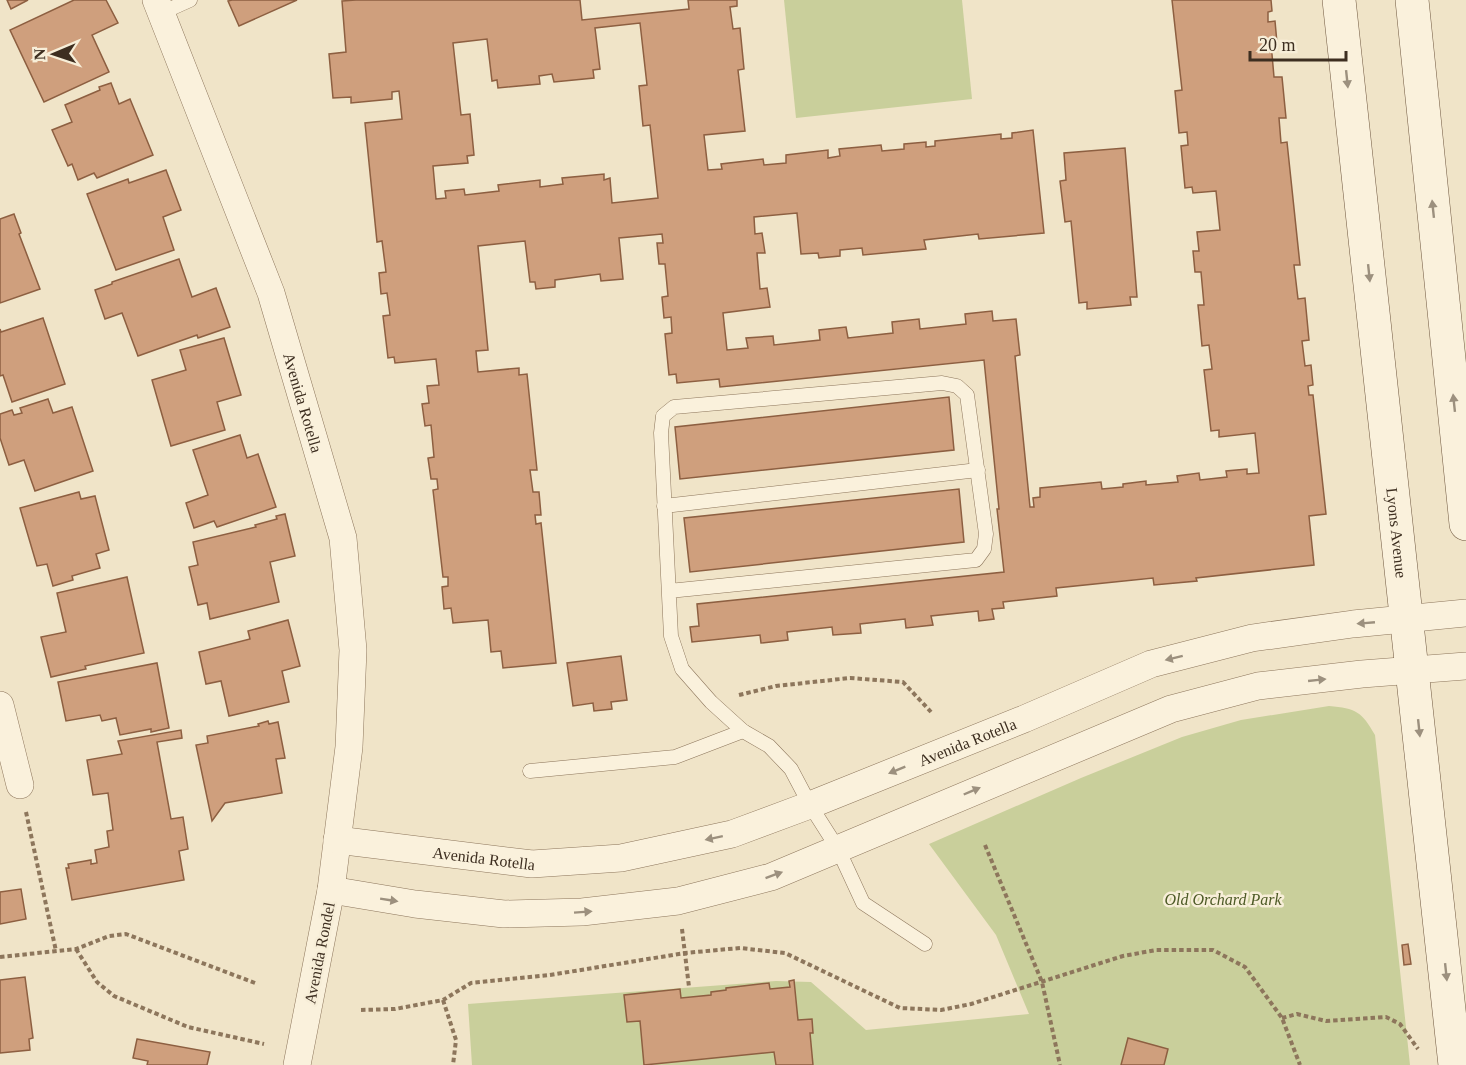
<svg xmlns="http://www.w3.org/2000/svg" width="1466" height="1065" font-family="Georgia,serif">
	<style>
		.green { fill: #c9cf9b }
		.building { fill: #cf9f7d; stroke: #8d5f41; stroke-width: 1.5; fill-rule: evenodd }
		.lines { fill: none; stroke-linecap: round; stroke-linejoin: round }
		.service-casing { stroke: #8d765c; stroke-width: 15 }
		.minor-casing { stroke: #8d765c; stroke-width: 28 }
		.secondary-casing { stroke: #6f573f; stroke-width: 34 }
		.path { stroke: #8d765c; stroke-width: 4; stroke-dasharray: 4.5 3; stroke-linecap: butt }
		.service { stroke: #faf1dc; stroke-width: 14 }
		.minor { stroke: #faf1dc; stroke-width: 27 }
		.secondary { stroke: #faf1dc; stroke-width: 33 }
		.oneway { fill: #9c907e }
		.labels { text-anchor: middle; stroke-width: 5; stroke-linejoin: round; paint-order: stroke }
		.street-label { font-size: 16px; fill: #3d2e20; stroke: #f7eed8 }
		.park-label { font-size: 16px; font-style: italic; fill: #4d5a26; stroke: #f7eed8 }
	</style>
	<rect width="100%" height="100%" fill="#f0e4c8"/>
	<g class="green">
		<path d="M784,0H962L972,99L796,118Z"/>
		<path d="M1329,706C1356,708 1362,712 1375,735L1410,1065H472L468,1004L776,981L811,982L866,1030L1029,1014L996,935L929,844L1081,778L1182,737L1241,720Z"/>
	</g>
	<g class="building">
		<path d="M7,0H28L11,9Z"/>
		<path d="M74,0H106L118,23L92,35L109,72L44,102L10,30Z"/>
		<path d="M232,0H297L239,26L228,1Z"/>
		<path d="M356,0H580L582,20L689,9L688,0H737V6L730,7L733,29L740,28L744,69L738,70L745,131L704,135L708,170L722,169L721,164L763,159L764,165L786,163V155L828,150V158L840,156L839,149L881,145L882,151L904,149V144L926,142V147L935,146V141L1001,134V139L1012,138V133L1033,130L1044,233L979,239L978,234L924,240L926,249L863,255L862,248L840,250V256L819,258L818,253L801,254L797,213L754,217L755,234L762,233L765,253H757L760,289L767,288L770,307L723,313L727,350L748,348L746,338L773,336L774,345L820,340L819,330L846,327L848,338L893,333L892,322L919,319L920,329L966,324L965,314L992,311L993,321L1016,319L1020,355L1015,356L1030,507H1034L1033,498L1040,497V488L1101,482L1102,489L1123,487V484L1146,481V485L1178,482L1177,476L1199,473L1200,480L1227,477L1226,471L1247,469V474L1259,473L1255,433L1219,437V430L1211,431L1204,370L1212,369L1209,345L1202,346L1198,305H1204L1201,272H1195L1193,251H1199L1197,232L1220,230L1216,191L1193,193L1192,187L1185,188L1181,146L1188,145L1187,132L1179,133L1175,91L1182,90L1172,0H1271L1272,11L1268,12V22L1275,21L1277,43H1271L1274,77H1282L1286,118H1279L1281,143L1287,142L1300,265H1294L1298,299L1305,298L1309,340L1302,341L1305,366L1311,365L1313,385L1308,386L1309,395H1313L1326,514L1309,516L1314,565L1196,578L1197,581L1154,585L1153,578L1056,588L1057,596L1003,602L1004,608L992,609L994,619L979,621L978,611L931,616L933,625L906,628L905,619L860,624L861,633L833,635L832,627L787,632L788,640L761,643L760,635L692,642L690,627L699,626L697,604L1004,572L997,509H999L984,360L720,387L719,379L677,383L676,374L669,375L665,334L672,333L671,317L664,318L662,297L668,296L665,264H659L657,243H663L662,234L619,238L623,279L601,281L600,274L555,280V287L536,289L535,282H530L525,241L478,246L488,350L476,351L478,372L519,368V375L527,374L537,470H530L533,492H539L541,515H535L536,524L541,523L556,663L503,668L501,651L491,652L488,620L453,623L451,608L444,609L442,587L448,586V577H443L433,490L438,489L437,479H431L428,458L434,457L431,425L425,426L422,404L429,403L427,386L439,385L436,359L395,363L394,357L388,358L383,316L390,315L387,293L381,294L379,273L386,272L382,241L377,242L365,123L402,119L399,91L392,92V99L351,103V97L333,98L329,54L346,52L342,1ZM640,23L647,85L639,86L643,126L650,125L658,198L612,203L610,178L604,180V174L562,178L563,184L540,187V180L498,185L499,191L465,195L464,189L445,191L446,198L436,199L433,166L468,163L467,156L474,155L470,114L461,115L453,43L487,39L492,81L497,80L498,88L540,84L539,76L552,74L554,82L594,78L593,70L600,69L595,28Z"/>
		<path d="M111,83L119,104L130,99L153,155L97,178L94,173L78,180L72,164L68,166L52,130L72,122L65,105L100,90L99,87Z"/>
		<path d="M1125,148L1137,297H1130L1131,305L1087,309V302L1079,303L1071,221L1065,222L1060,181L1066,180L1064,153Z"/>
		<path d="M166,170L181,210L163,217L174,250L116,270L87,194L128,179L129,183Z"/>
		<path d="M14,214L21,233L19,234L40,289L0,303V219Z"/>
		<path d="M179,259L192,297L216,288L230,327L198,338L197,335L138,356L122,313L105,319L95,290L112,284V282Z"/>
		<path d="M43,318L65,384L12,402L3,375L0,376V329L1,332Z"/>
		<path d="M224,338L241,395L217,402L225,430L171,446L152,380L186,370L180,350Z"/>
		<path d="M949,397L954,450L680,479L675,427Z"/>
		<path d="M48,399L53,413L72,407L93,471L35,491L24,460L9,465L0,438V414L12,410L14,415L22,413L20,408Z"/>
		<path d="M240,435L247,458L258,454L276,507L217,527L214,521L194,528L186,503L208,495L193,450Z"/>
		<path d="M959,489L964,542L690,572L684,518Z"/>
		<path d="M79,492L81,499L95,496L109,550L96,554L100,568L72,576L73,580L53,586L47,564L37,566L20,508Z"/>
		<path d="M285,514L295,556L270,562L279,602L210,619L207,603L198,605L189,567L198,565L193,542L256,527L255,525L277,519L276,516Z"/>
		<path d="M127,577L144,653L85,666L86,669L51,677L41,637L66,632L57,593Z"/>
		<path d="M288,620L300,666L282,671L289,702L229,716L221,681L206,684L199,652L250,639L248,631Z"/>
		<path d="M621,656L627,700L611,702L612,709L594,711L593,703L573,706L567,663Z"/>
		<path d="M157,663L169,728L151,732V729L120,735L116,718L102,721L100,715L66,721L58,682Z"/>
		<path d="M268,721L269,724L278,722L285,758L276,759L282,793L225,803L212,821L196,745L208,743L207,736L259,726L258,724Z"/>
		<path d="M181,730L182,738L157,742L171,819L183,817L188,849L179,851L184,880L72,900L66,868H69L68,864L91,860V864L97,863L95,850L109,847L107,831L113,830L108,793L93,795L87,760L122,754L118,741Z"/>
		<path d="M21,889L26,919L0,924V892Z"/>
		<path d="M1408,944L1411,964L1404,965L1402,945Z"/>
		<path d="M25,977L33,1038L29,1039L30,1050L0,1053V980Z"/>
		<path d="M794,980L798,1020L812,1019L813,1033H810L813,1065H776L774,1052L644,1065L640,1021L627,1022L624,995L680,989L681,998L711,995V992L726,990V988L769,983L770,989L790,987L789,981Z"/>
		<path d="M1128,1038L1168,1049L1164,1065H1121Z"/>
		<path d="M137,1039L210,1052L207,1065H147L148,1061L133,1058Z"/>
	</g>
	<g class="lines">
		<g class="service-casing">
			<g id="service">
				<path d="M161,13L190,0"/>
				<path d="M664,506L978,470"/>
				<path d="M669,591L976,560L984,549L986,534L967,395L957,386L942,383L674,407L663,416L661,433L671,636L682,669L711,702L743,731L769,746L791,769L810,805L838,849L863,903L925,944"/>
				<path d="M530,771L675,757L743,731"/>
			</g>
		</g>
		<g class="minor-casing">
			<g id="minor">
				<path id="s1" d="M156,0L271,293L343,538L353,650L349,747L331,890L297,1065"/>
				<path d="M0,705L20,785"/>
				<path id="s2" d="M337,840L532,864L621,858L732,834L810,805L1024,719L1151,664L1252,638L1353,624L1466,613"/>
				<path d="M331,890L415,904L504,914L582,912L678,901L771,877L1171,709L1258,686L1362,674L1466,666"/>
			</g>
		</g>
		<g class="secondary-casing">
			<g id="secondary">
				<path id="s3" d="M1339,0L1455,1065"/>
				<path d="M1412,0L1466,524"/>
			</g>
		</g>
		<g class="path">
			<path d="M739,695L776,686L850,678L903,682L931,712"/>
			<path d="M26,812L56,951"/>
			<path d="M985,845L1042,982L1060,1065"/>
			<path d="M682,929L689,987"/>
			<path d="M76,949L97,982L114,996L188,1027L264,1044"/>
			<path d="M0,957L76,949L109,936L126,934L255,983"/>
			<path d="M443,1000L456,1040L453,1065"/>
			<path d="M361,1010L395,1009L443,1000L471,983L550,975L685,953L740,948L785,953L900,1008L941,1010L971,1004L1123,956L1156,950H1213L1245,967L1282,1018L1300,1065"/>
			<path d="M1282,1018L1297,1014L1326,1021L1386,1017L1400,1024L1418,1049"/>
		</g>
		<use href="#service" class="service"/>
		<use href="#minor" class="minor"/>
		<use href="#secondary" class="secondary"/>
	</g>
	<defs><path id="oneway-solid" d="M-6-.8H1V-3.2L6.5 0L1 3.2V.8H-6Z" transform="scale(1.5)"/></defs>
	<g class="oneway">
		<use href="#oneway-solid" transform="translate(1347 79) rotate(84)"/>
		<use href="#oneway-solid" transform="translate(1433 209) rotate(-96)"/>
		<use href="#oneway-solid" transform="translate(1369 273) rotate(84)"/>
		<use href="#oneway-solid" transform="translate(1454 403) rotate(-96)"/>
		<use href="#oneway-solid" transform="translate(1366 623) rotate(175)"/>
		<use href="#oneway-solid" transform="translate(1174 658) rotate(166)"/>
		<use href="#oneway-solid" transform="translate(1317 680) rotate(-6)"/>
		<use href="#oneway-solid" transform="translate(1419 728) rotate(84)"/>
		<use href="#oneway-solid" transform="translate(897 770) rotate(158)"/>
		<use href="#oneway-solid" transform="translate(972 791) rotate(-23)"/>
		<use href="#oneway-solid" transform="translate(714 838) rotate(168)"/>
		<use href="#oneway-solid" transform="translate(774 875) rotate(-20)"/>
		<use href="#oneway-solid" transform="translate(389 900) rotate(9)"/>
		<use href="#oneway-solid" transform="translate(583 912) rotate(-4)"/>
		<use href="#oneway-solid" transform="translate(1446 972) rotate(84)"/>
	</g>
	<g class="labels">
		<g class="street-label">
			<text dy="6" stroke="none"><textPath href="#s1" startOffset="429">Avenida Rotella</textPath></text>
			<text dy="6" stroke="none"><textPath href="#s3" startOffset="536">Lyons Avenue</textPath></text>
			<text dy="6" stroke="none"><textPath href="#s2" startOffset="652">Avenida Rotella</textPath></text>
			<text dy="6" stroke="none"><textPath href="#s2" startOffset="148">Avenida Rotella</textPath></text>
			<text transform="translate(319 953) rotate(-79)" y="6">Avenida Rondel</text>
		</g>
		<g class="park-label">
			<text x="1223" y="905">Old Orchard Park</text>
		</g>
	</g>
	<g transform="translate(54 54) rotate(268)" stroke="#f7eed8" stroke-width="4.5" paint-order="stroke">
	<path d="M0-4.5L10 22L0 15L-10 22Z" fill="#3d2e20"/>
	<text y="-9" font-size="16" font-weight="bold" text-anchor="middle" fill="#3d2e20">N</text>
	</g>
	<path d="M1250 51v9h96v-9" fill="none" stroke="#3d2e20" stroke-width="3"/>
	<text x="1259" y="51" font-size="18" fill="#3d2e20" stroke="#f7eed8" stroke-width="4.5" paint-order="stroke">20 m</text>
</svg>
